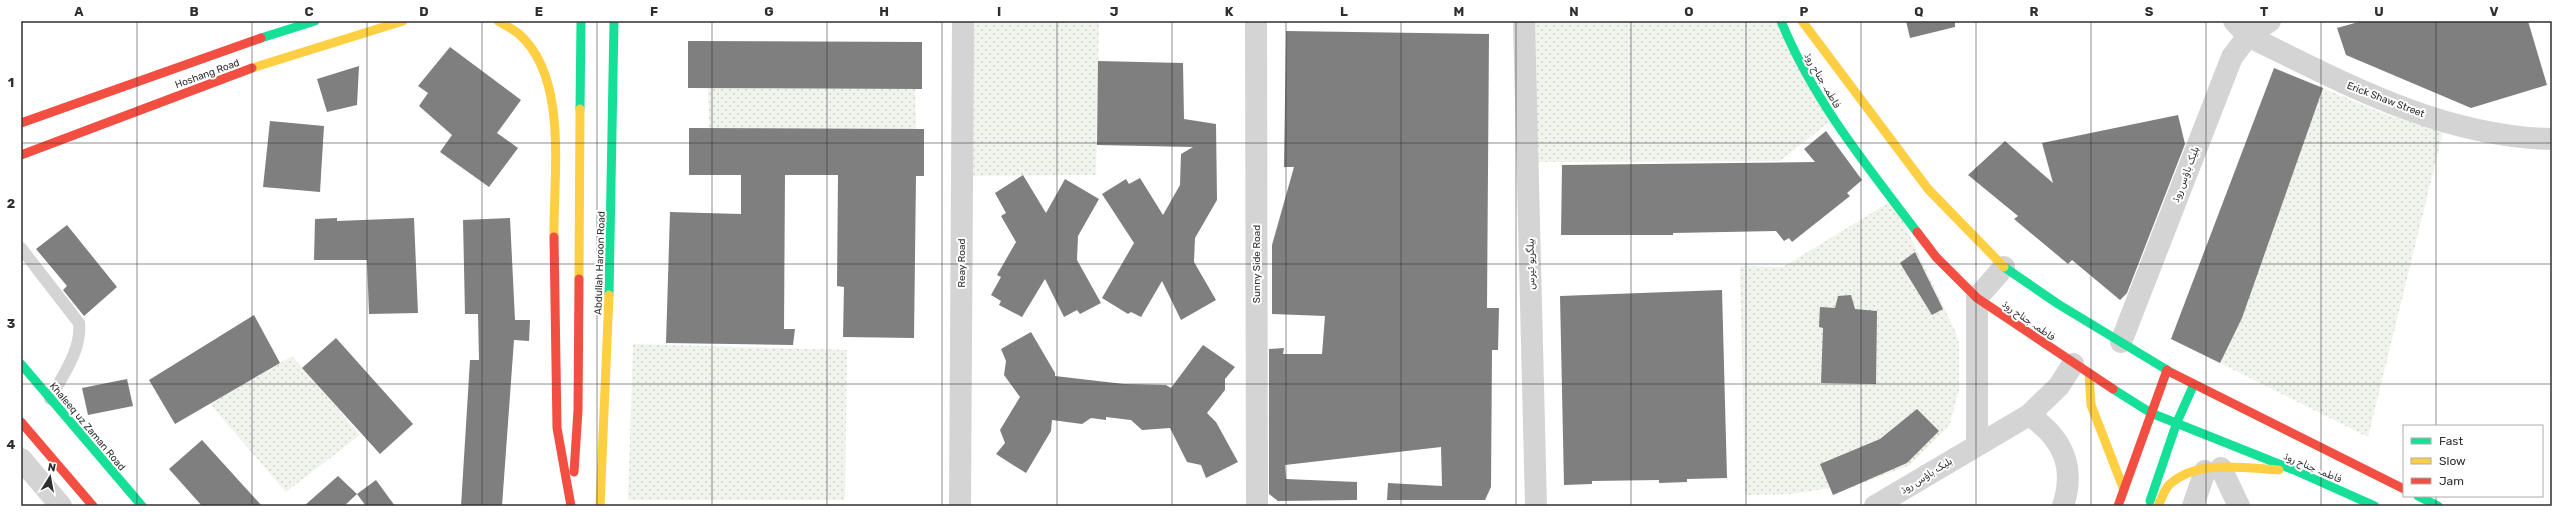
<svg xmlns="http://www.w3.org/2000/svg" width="2573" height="527" font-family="Rubik,'Noto Naskh Arabic',sans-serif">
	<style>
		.green { fill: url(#green-dots) }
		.building { fill: #7f7f7f }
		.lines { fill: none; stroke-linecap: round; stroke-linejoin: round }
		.lane { stroke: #d4d4d4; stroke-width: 12 }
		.street { stroke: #d4d4d4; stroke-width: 22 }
		.fast { stroke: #16e098; stroke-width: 9 }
		.slow { stroke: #ffcf43; stroke-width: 9 }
		.jam { stroke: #f24e42; stroke-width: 9 }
		.grid { fill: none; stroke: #2f2f2f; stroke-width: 1; stroke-opacity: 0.55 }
		.labels { text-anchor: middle; stroke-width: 4; stroke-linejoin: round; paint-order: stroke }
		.street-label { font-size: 10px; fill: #2f2f2f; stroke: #fff }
		.neatline { fill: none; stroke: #2f2f2f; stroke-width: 1.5 }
		.grid-label { font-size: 13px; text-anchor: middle; font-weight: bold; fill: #2f2f2f }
	</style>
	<defs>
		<pattern id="green-dots" width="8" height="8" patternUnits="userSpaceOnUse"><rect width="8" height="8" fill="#f1f4ed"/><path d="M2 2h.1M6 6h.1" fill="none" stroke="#cfd2cc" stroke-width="1.8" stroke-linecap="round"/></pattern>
	</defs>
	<rect width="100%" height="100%" fill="#fff"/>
	<g class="green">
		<path d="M963,21H1099L1096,175L962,176Z"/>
		<path d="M1526,21L1782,22L1833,119L1780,161L1528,162Z"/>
		<path d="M708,88L915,89L916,129L709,128Z"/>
		<path d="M2323,88L2385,114L2443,132L2368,437L2220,363Z"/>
		<path d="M1893,200L1956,333L1959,344V391L1949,426L1910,465L1833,495L1830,488L1792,494L1745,495L1740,266L1783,267Z"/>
		<path d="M633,344L847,350L845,500H628Z"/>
		<path d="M292,356L360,435L286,492L210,404Z"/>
	</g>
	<g class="building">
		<path d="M1906,21H1955V27L1910,38Z"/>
		<path d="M2362,21H2528L2547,85L2471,108L2346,55L2337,28Z"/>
		<path d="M1286,31L1489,34L1487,308H1499L1498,350H1492L1491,487L1485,500H1387L1388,483L1442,486L1441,447L1285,465L1286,479L1357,482V500L1278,501L1269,494V349L1284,348L1283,354H1322L1325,316L1272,314V245L1294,167H1284Z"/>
		<path d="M688,41L922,42V89L688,88Z"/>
		<path d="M450,47L521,100L497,133L518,148L489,187L440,152L452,135L419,106L428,93L418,86Z"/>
		<path d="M1098,61L1183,63L1184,119L1216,124L1217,200L1195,238L1194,262L1216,300L1181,320L1162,281L1141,317L1131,312L1128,314L1102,298L1134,243L1102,194L1126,179L1129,184L1140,178L1163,215L1180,185L1181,154L1193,147L1097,145Z"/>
		<path d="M359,66L357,105L327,112L317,79Z"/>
		<path d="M2274,68L2323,88L2242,318L2220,363L2171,339Z"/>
		<path d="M2178,115L2185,144L2127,293L2120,300L2072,260L2068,264L2014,219L2018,216L1968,175L2005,141L2053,183L2042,143Z"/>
		<path d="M270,121L324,126L320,192L263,187Z"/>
		<path d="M689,128L924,129V176H916L914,338L843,337L844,287L837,286L838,175H785L784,329H795L793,345L666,343L670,212L741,214V175H689Z"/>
		<path d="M1826,131L1862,180L1847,193L1850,196L1792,242L1789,238L1784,241L1776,231L1673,233V235H1561L1562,165L1815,162L1804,149Z"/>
		<path d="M1023,175L1046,213L1065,179L1099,199L1078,236L1077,260L1101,303L1080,314L1077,310L1064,317L1045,279L1022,317L999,305L1001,301L991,295L1001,277L997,275L1016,242L1001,216L1006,213L995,193Z"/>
		<path d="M337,218V221L414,218L418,313L369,314L367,260H314L315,219Z"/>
		<path d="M510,218L515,320H530L529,341L514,340L502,506H461L470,360H479L478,314H465L463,220Z"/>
		<path d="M67,225L117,287L84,316L63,290L67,286L36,249Z"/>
		<path d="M1915,252L1943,309L1932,315L1900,263Z"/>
		<path d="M1722,290L1727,478L1687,479V482L1659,483V480L1592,481V484L1564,485L1560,296Z"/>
		<path d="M1851,295L1855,309L1877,311L1876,384L1821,383L1823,328L1819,327L1820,307L1835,308L1838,296Z"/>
		<path d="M254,315L280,363L175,424L149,380Z"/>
		<path d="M1031,332L1055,373V376L1124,384L1166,385L1171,388L1203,345L1235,367L1225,379V390L1207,413L1216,422L1238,462L1206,478L1201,465L1187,462L1170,428L1142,430L1131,420L1106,417V420L1091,418L1082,424L1052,420L1051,431L1026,473L1013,465L996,454L1005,443L1000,430L1020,397L1004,375L1006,361L1001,349Z"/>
		<path d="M336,338L413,424L380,454L302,368Z"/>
		<path d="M127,379L133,406L88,415L82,388Z"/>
		<path d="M1917,409L1939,431L1907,463L1833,495L1820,464L1880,439Z"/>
		<path d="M202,440L262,506H202L169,469Z"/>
		<path d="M338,476L357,494L376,480L395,506H366L357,494L344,506H304Z"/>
	</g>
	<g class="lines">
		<path class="lane" d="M21,248L79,323C82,350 62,376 50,399"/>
		<g class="street">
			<path d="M1256,21L1257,506"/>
			<path d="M1524,21L1536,506"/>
			<path d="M2234,21L2248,36C2344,83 2442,137 2552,139"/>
			<path d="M2121,342L2232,57L2248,36L2270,21"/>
			<path d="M2029,415C2063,438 2076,466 2063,506"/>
			<path d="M1977,444V298L2004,267"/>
			<path d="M21,459L61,506"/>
			<path d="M2221,468L2239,506"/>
			<path d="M960,506L963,21"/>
			<path d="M1875,506L2029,415L2059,386L2073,364"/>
			<path d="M2193,506L2205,471"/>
		</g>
		<g class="fast">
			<path d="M1781,21C1813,100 1866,165 1917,232"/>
			<path d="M261,38L315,21"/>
			<path d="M580,109L581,21"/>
			<path d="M2004,267L2058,304L2172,373"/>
			<path d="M609,295L614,21"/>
			<path d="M21,364L142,506"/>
			<path d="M2113,389L2151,413L2294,470L2375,506"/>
			<path d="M2418,496L2438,506"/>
			<path d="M2150,501L2177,422L2194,384"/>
		</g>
		<g class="slow">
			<path d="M498,21C505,25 513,29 519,34C569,78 553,177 554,237"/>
			<path d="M1802,21L1928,189L2004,267"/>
			<path d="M252,68L403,21"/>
			<path d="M579,279L580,109"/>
			<path d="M2089,373L2091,405L2124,490"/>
			<path d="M600,506L609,295"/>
			<path d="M2158,506C2162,499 2164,489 2170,484C2197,459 2246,468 2279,470"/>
		</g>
		<g class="jam">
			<path d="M21,123L261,38"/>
			<path d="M21,155L252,68"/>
			<path d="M1917,232L1936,257L1977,298L2113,389"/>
			<path d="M554,237L557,428L571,506"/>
			<path d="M2172,373L2404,489"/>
			<path d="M21,422L93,506"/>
			<path d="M574,472L578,410L579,279"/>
			<path d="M2118,506L2167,370"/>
		</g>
	</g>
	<path class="grid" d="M137,21V506M252,21V506M367,21V506M482,21V506M597,21V506M712,21V506M827,21V506M942,21V506M1057,21V506M1172,21V506M1286,21V506M1401,21V506M1516,21V506M1631,21V506M1746,21V506M1861,21V506M1976,21V506M2091,21V506M2206,21V506M2321,21V506M2436,21V426M21,143H2552M21,264H2552M21,384H2552M2436,496V506"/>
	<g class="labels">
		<g class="street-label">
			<text transform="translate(207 73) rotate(-20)" y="4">Hoshang Road</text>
			<text transform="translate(1823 80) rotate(60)" y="4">فاطمہ جناح روڈ</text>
			<text transform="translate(2386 99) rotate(21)" y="4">Erick Shaw Street</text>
			<text transform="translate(2185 174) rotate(-69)" y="4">بلیک ہاؤس روڈ</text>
			<text transform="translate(599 263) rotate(-88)" y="4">Abdullah Haroon Road</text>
			<text transform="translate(961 263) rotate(-90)" y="4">Reay Road</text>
			<text transform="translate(1256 264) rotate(-90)" y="4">Sunny Side Road</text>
			<text transform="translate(1530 264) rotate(-91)" y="4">بیلگریو ٹیرس</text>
			<text transform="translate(2029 320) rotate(35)" y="4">فاطمہ جناح روڈ</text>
			<text transform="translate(88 426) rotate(50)" y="4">Khaleeq uz Zaman Road</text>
			<text transform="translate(2313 467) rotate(23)" y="4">فاطمہ جناح روڈ</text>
			<text transform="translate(1926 475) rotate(-32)" y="4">بلیک ہاؤس روڈ</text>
		</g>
	</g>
	<rect width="2573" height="527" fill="none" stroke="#ffffff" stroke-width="44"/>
	<rect x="2403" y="425" width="140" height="72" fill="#ffffff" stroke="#acacac"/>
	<rect x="2411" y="438" width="20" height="6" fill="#16e098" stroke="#acacac"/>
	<text x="2439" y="445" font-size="12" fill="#2f2f2f">Fast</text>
	<rect x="2411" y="458" width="20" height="6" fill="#ffcf43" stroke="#acacac"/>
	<text x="2439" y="465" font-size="12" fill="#2f2f2f">Slow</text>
	<rect x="2411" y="478" width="20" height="6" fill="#f24e42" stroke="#acacac"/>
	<text x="2439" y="485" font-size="12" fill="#2f2f2f">Jam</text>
	<g transform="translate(50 477) rotate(11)" stroke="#ffffff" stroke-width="3" paint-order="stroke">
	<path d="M0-3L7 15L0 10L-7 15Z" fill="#2f2f2f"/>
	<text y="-6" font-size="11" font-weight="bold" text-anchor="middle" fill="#2f2f2f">N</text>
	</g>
	<rect x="22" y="22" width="2529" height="483" class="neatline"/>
	<g class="grid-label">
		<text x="79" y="16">A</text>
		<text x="194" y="16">B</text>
		<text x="309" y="16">C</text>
		<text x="424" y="16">D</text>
		<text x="539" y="16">E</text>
		<text x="654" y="16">F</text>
		<text x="769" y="16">G</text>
		<text x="884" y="16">H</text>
		<text x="999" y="16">I</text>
		<text x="1114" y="16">J</text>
		<text x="1229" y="16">K</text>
		<text x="1344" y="16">L</text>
		<text x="1459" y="16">M</text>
		<text x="1574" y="16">N</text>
		<text x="1689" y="16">O</text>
		<text x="1804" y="16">P</text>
		<text x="1919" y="16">Q</text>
		<text x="2034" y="16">R</text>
		<text x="2149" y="16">S</text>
		<text x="2264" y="16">T</text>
		<text x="2379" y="16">U</text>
		<text x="2494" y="16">V</text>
		<text x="11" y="87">1</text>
		<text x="11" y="208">2</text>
		<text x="11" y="328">3</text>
		<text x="11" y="449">4</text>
	</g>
</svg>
